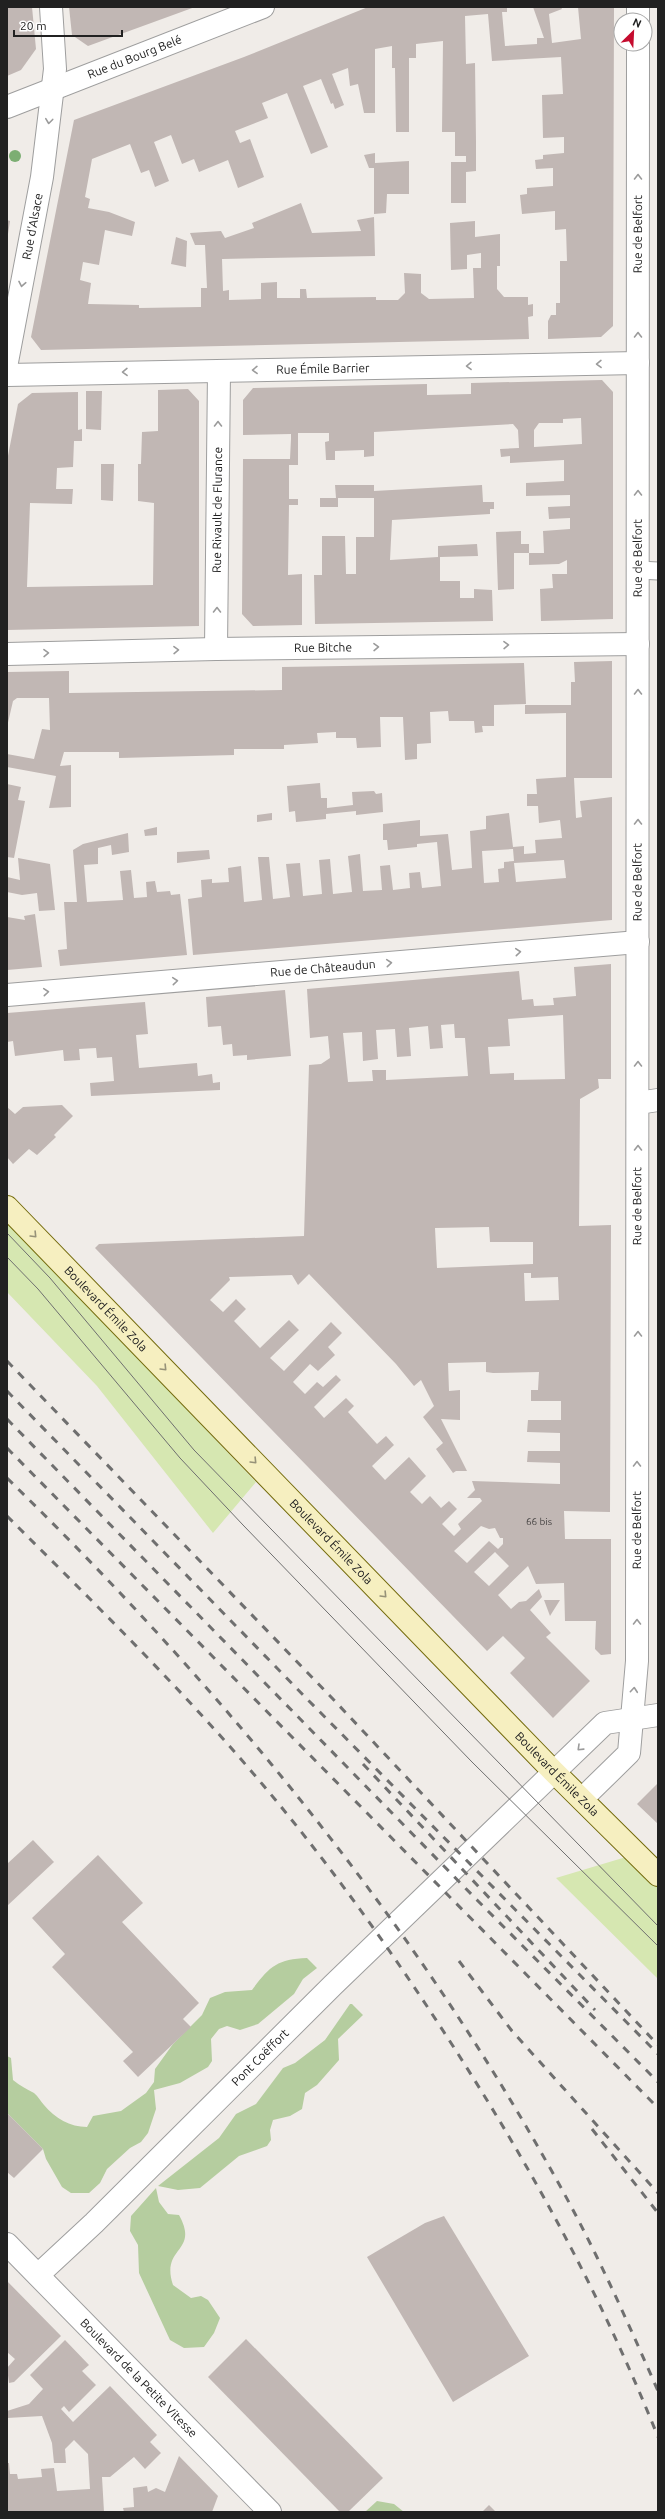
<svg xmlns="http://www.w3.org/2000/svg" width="665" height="2519" font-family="Ubuntu,sans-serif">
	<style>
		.grass { fill: #d6e7b1 }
		.forest { fill: #b5cd9f }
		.building { fill: #c1b7b4; fill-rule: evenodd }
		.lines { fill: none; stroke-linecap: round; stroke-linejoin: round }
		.service-casing { stroke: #9e9e9e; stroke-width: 19 }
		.minor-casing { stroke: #9e9e9e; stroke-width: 24 }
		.secondary-casing { stroke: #746b0c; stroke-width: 24 }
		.service { stroke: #fff; stroke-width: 17 }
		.minor { stroke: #fff; stroke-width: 22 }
		.secondary { stroke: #f6efc0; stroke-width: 22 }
		.tram { stroke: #6f6f6f; stroke-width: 1 }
		.rail { stroke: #6f6f6f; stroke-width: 3; stroke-dasharray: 8 8; stroke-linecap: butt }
		.tree { fill: #7cae73 }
		.oneway { stroke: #9b9b9b }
		.oneway2 { stroke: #969278 }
		.labels { text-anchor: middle; stroke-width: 3; stroke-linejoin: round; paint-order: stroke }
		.number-label { font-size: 10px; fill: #494646 }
		.street-label { font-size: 12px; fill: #212121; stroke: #fff }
	</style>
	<rect width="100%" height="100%" fill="#f0ece8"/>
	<g class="grass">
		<path d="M7,1221L256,1482L213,1533L97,1386L7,1292Z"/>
		<path d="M636,1854L658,1875V1979L556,1878Z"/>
	</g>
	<g class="forest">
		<path d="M307,1958L317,1968L303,1979L294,1994L258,2024L240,2030L227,2026L219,2029L211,2039L212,2061L208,2067L180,2083L154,2090L156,2109L148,2133L141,2142L130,2148L107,2169L100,2183L89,2193H71L62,2187L46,2159L43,2149L7,2113V2056L11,2058L13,2080C20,2086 27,2089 34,2093C38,2096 41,2102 44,2105C55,2118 70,2127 87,2127L93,2116L121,2111L146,2093L154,2082L155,2069L173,2044L202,2015L210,1998L225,1992L252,1990C269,1967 277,1959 307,1958Z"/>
		<path d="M350,2004H352L363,2015L338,2039L339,2060L317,2085L305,2093L302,2109L290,2116L273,2120L270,2130L271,2140L267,2146L239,2156L200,2188L178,2190L158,2186L219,2138L236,2114L256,2104L283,2068L295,2063L325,2040Z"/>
		<path d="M156,2188L159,2202L168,2214L179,2215C200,2253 160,2246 173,2285L191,2298L201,2296L208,2300L220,2318L214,2333L204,2347L184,2348L170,2340L139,2273L138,2245L130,2231L131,2216Z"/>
		<path d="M377,2501L394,2504L404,2512H365Z"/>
	</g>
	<g class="building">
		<path d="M7,7H32L36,49L21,70L7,76Z"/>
		<path d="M69,7H195L88,46L72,35Z"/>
		<path d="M368,7H507V12H502L505,46L537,44V38H544L533,7H561L562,9L549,14L552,43L581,39L578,7H614L613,326L601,337L548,339V321L551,315H556V303H560V261H567L566,229L555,230V211L522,214L520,195L527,194V188L553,186V168L536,169L535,160L543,159V155L564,153V137L543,138L542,95L563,94L561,57L492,61L488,14L465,16L466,64L475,63L476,142V171L466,172V203H451V162H466V156H455V132H442L443,41L416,44V58H409V132H396L395,68H392V46L375,49V113H364L358,84L350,86L348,68L332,74L344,105L335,109L333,103L331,104L321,79L303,86L328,147L311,154L287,93L262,103L268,118L235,131L240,143L250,139L264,177L238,188L228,160L199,172L194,159L182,164L171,135L154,142L169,181L155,187L149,170L141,173L130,144L92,159L85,197L90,199L88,208L109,212L135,222L132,236L105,230L99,265L83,262L80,280L91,283L88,304L139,305V308L201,307V288H207L205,245H195L190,233L221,231L225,238L254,228L252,223L301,203L312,233L361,231L357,220L374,217L375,256L222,259L223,291L229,290V300L261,299V283L277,282V298H300V289H306L307,298L376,297V300H398L405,293L404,273L421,274V293L429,299L474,298L473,268H481V253L467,255V269L451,270L450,223L475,221V237L500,234V266H497V289L504,297H528V305L533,304V316L528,317L529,339L41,350L31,337L74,120L244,57Z"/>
		<path d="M375,153V163L409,161V194H387L386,213L374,214V168H369L364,155Z"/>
		<path d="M7,220L10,221L8,234H7Z"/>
		<path d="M176,237L187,241L186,267L171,264Z"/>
		<path d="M602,380L613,392V619L541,621L540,589L553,588L552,574H567V560L559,564L529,565V553H544L543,531L570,529V518L549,519L548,507L570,506V495L526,496V483L564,481V460L510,463V456L501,457L500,449L519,448L518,430L513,424L374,432V456L364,457V450L335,451V460H326L325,442L329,441V433H298V465H289V499H298V505H289L288,575L302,574V625L253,626L242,614L243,459H290L291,439V434L243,435V400L253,388L427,384V395L471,394V383ZM581,418L582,444L534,447V430L539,423H563V419Z"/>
		<path d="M188,389L199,401V626L7,630V461L18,404L32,393L78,392V430L82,429V441H74L73,467L57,468L56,489H73L72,504L30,503L27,587L153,585L154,503L138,501V464H141L142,432L158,431V390Z"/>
		<path d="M86,391H102L101,430L86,429Z"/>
		<path d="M101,464H114L113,501L101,500Z"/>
		<path d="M335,485H374V491L482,485L483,502H494V509H490V514L392,520L390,560L438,557V546L477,544L478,556L440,557V581H460V598H474V589L492,590L493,621L315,624L314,575H322V536H345L346,574H356V537H374V498H338V507H320V498H336Z"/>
		<path d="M521,531V544H529V553H514V589L498,590L496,532Z"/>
		<path d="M612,661V778H574L576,818L582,817L580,801L612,797V920L193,955L188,899L202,897L201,880L212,879V883L229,882L228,868L241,866L244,902L262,900L258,857H269L273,899L290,897L286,864L300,863L303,896L322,894L319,860L330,859L333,894L352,892L348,856L360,854L363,891L382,890L380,866L390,865L393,890L410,888L409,873L420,872L422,888L441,886L437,842L417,844V847L388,850L387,840H383V824L420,820V836L448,834L452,870L472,868L470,831L486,829V816L509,813L513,847L524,846V854L536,853L535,840L562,838L560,820L539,823L538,806H527V794H537L536,779L566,777V713L525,714V705H571V682H575L574,662ZM513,849L514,861L504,862V868L498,869L499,882L484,883L482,851ZM564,860L566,878L516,882L514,863Z"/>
		<path d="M524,663L526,704L494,705V726H482L483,732L475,733L474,721H449L448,711L430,712L431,743L417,744V759L405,760L403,717H380L381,747L357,748L356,738H336V732L317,733L318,743L284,745V749H234V755L119,758V752H64L60,766L71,765V807L49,808L56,776L7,767V754L34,759L42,729L50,730L49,698H17L13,701L7,727V672L69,671V693L282,690V667Z"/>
		<path d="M320,783L321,798H327V808L353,805L352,792L374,791L376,794L382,793L383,812L356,815V811L326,814V819L296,822L295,811L289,812L287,786Z"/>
		<path d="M7,784L21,787L18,800L25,801L14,858L7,857Z"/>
		<path d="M272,813V820L257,822V815Z"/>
		<path d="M157,827V835L145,836L144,830Z"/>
		<path d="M128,833L129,852L112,855L111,845L98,848V864L84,865L87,902L123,900L120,871L131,870L134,898L147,897L146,882L155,881L157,892L170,891L171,895L180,894L187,955L60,966L58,950L67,949L64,902H77L73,850L83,844Z"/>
		<path d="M209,850L210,859L177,863V852Z"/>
		<path d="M18,858L50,864L55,910L39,911L37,893L22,895L7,892V877L20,880Z"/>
		<path d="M35,914L42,967L7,970V917L25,920L24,916Z"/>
		<path d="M611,964V1079H598L599,1088L580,1099L579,1226L611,1225L610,1512L564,1511L565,1539H611V1654L601,1655L595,1649L596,1621H565L564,1583L536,1584L528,1566L498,1595L511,1609L519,1602L526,1601L539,1589L542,1597L530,1610L551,1633L546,1637L590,1681L553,1718L510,1673L525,1658L503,1636L487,1651L95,1248L99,1244L304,1236L309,1065L321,1064L330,1058L328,1036L310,1038L307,989L519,971L522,1000L533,999L534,1006L554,1005L553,998L576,996L574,967ZM563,1015L565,1079L514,1080V1073L490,1074L488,1047L510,1046L508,1019ZM454,1024L455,1038H465L468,1076L386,1080V1070H372L373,1081L348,1082L343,1033L362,1032L363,1061L378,1059L376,1030L395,1029L397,1057L411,1056L409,1028L428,1026L430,1049L443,1048L441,1025ZM489,1227L490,1242H533V1264L437,1268L435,1228ZM524,1273H531V1278L558,1277L559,1300L525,1301ZM309,1274L396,1364L414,1386L421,1380L434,1406L423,1417L443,1443L436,1449L453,1473L456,1471H467L441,1419L460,1420V1390L449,1391L448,1363L486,1362V1372L493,1373L539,1372L538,1390H531V1401H561V1420H528L527,1432L560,1433V1451H528L527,1462L560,1463V1484L472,1481L475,1490L467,1498H480L482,1501L458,1524L461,1529L454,1536L442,1524L457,1509L449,1501L441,1508L430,1496L422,1504L410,1492L426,1476L409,1457L385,1480L372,1466L394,1445L386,1436L377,1444L348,1412L354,1406L346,1398L324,1418L314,1407L341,1380L336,1375L323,1387L317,1382L305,1394L293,1382L310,1364L318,1371L335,1355L328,1347L342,1333L331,1322L284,1371L270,1358L299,1330L289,1320L260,1348L234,1321L246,1309L236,1299L223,1312L210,1300L230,1280L229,1277L292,1275L298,1285ZM481,1526L489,1529L495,1528L500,1538H503V1544L498,1549L489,1541L467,1563L454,1551ZM495,1552L509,1566L489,1586L474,1572Z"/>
		<path d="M285,990L291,1056L247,1060V1055L233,1056L232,1044L223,1045L221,1026L208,1027L206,997Z"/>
		<path d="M145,1002L148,1034L136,1035L139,1068L197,1063L198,1076L212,1074L213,1083L220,1082V1090L91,1096L90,1083L114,1081L112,1057L97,1058L96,1048L79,1049L80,1060L64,1061L63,1050L15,1056L13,1041L7,1042V1013Z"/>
		<path d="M62,1105L73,1116L54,1135L56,1137L37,1155L29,1149L13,1164L7,1157V1107L15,1114L23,1107Z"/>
		<path d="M544,1600H560L550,1616Z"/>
		<path d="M658,1783V1824L637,1804Z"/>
		<path d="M33,1840L54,1862L7,1906V1864Z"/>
		<path d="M98,1855L143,1903L122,1922L199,2003L183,2019L191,2027L138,2077L123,2061L133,2052L52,1967L65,1954L32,1918Z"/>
		<path d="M7,2113L43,2149L14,2178L7,2172Z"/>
		<path d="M444,2216L529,2356L453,2402L367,2257L425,2223Z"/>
		<path d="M7,2281L61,2336L14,2382L9,2383L7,2368L15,2359L7,2352Z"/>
		<path d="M246,2339L383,2478L348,2512H340L208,2377Z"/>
		<path d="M65,2340L89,2365L82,2371L96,2385L69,2412L64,2406L61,2409L73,2422L110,2386L157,2435L150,2442L161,2453L145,2469L134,2457L110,2477H102L104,2512H7V2463H9L10,2474H17L18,2479L42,2477L41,2469L54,2468L57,2491L90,2489L88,2454L74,2440L65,2449L66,2463H54L52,2443L42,2416L7,2418V2411L29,2404L43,2389L30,2375Z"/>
		<path d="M179,2456L218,2496L212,2512H124L123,2508L134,2507L133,2488L147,2486L148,2492L156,2488L165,2492Z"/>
		<path d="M489,2505L496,2512H482Z"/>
	</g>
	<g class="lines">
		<g class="service-casing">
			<path id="service" d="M638,570L658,571"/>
		</g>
		<g class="minor-casing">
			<g id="minor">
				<path d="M638,7V20"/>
				<path id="s1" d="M7,107L263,7"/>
				<path id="s2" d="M7,362L42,177L55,69L51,7"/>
				<path id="s3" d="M7,375L638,363"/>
				<path id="s4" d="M216,649L219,371"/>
				<path id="s5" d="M7,654L216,649L638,644"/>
				<path id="s6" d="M7,995L638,942"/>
				<path d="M638,1103L658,1100"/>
				<path id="s7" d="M582,1799L629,1753L637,1661L638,44"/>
				<path id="s8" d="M7,2244L270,2512"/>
				<path id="s9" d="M38,2275L94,2223L333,1985L605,1723L658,1715"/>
			</g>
		</g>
		<g class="secondary-casing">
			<g id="secondary">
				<path id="s10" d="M7,1207L554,1772L658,1875"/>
			</g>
		</g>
		<use href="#service" class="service"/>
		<use href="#minor" class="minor"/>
		<use href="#secondary" class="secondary"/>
		<g class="tram">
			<path d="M7,1233L50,1278L194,1450L658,1926"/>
			<path d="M7,1257L38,1289L180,1458L243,1525L472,1762L658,1946"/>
		</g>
		<g class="rail">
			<path d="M7,1361L332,1698L658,2045"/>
			<path d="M7,1391L310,1702L658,2054"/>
			<path d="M7,1419L477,1900L658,2082"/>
			<path d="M7,1448L658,2108"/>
			<path d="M7,1478C220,1686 410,1916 555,2177C594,2246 626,2318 658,2391"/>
			<path d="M7,1516C93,1602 185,1692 263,1785C332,1867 393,1953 451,2043C533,2170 602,2297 658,2437"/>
			<path d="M363,1764L595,2010"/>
			<path d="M459,1961L512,2031L658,2193"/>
			<path d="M592,2129L658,2213"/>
		</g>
	</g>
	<circle class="tree" cx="15" cy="156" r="6"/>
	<defs><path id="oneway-chevron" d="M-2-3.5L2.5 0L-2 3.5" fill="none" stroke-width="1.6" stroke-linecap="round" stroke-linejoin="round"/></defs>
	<g class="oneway">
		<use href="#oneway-chevron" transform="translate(49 121) rotate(97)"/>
		<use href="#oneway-chevron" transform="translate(638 177) rotate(-90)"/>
		<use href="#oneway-chevron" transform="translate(22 284) rotate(101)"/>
		<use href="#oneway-chevron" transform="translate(638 335) rotate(-90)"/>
		<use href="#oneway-chevron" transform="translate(599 364) rotate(179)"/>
		<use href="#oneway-chevron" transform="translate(469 366) rotate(179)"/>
		<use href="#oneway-chevron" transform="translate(255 370) rotate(179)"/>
		<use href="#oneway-chevron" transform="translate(125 372) rotate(179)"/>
		<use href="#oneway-chevron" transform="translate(218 424) rotate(-90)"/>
		<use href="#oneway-chevron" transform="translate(638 493) rotate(-90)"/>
		<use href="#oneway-chevron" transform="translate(217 610) rotate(-90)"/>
		<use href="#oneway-chevron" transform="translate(506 645) rotate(-1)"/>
		<use href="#oneway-chevron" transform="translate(376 647) rotate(-1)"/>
		<use href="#oneway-chevron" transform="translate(176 650) rotate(-1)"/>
		<use href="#oneway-chevron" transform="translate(46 653) rotate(-1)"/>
		<use href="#oneway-chevron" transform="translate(638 692) rotate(-90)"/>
		<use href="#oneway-chevron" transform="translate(638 822) rotate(-90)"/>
		<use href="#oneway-chevron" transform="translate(518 952) rotate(-5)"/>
		<use href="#oneway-chevron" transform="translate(389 963) rotate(-5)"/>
		<use href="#oneway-chevron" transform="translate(175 981) rotate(-5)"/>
		<use href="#oneway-chevron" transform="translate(46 992) rotate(-5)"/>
		<use href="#oneway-chevron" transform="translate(638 1064) rotate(-90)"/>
		<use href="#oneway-chevron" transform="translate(638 1148) rotate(-90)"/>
		<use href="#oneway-chevron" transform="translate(638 1334) rotate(-90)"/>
		<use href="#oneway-chevron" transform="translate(637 1464) rotate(-90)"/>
		<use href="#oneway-chevron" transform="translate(637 1622) rotate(-90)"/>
		<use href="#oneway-chevron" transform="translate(634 1690) rotate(-85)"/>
		<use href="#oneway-chevron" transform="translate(580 1748) rotate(136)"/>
	</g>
	<g class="oneway2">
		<use href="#oneway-chevron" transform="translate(34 1235) rotate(46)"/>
		<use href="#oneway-chevron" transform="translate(164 1368) rotate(46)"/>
		<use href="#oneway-chevron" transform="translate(254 1461) rotate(46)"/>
		<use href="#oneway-chevron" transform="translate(384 1595) rotate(46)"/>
	</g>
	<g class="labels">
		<g class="number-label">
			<text x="539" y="1525">66 bis</text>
		</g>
		<g class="street-label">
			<text dy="4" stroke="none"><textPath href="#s1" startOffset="137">Rue du Bourg Belé</textPath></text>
			<text dy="4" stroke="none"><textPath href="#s2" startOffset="138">Rue d'Alsace</textPath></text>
			<text dy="4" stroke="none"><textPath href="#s7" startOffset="1585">Rue de Belfort</textPath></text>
			<text dy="4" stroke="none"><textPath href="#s3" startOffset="316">Rue Émile Barrier</textPath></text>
			<text dy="4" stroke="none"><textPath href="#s4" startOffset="139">Rue Rivault de Flurance</textPath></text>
			<text dy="4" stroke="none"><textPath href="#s7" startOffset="1261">Rue de Belfort</textPath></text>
			<text dy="4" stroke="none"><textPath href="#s5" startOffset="316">Rue Bitche</textPath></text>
			<text dy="4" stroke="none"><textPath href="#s7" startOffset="937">Rue de Belfort</textPath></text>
			<text dy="4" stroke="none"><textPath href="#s6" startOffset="317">Rue de Châteaudun</textPath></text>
			<text dy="4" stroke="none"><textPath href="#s7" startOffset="613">Rue de Belfort</textPath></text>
			<text dy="4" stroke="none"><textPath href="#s10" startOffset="142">Boulevard Émile Zola</textPath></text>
			<text dy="4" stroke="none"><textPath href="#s7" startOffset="289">Rue de Belfort</textPath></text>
			<text dy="4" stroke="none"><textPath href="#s10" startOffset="466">Boulevard Émile Zola</textPath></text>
			<text dy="4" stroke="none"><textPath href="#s10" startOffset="790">Boulevard Émile Zola</textPath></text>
			<text dy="4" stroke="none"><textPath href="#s9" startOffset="311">Pont Coëffort</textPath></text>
			<text dy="4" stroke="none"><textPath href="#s8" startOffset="188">Boulevard de la Petite Vitesse</textPath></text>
		</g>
	</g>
	<rect width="665" height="2519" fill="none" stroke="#212121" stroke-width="16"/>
	<g transform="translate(633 32) rotate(24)"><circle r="19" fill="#ffffff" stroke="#a6a6a6"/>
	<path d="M0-3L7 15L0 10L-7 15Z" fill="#c50c2f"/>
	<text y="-6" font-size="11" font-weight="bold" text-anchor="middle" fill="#212121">N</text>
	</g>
	<path d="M14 30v6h108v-6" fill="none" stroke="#212121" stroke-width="2"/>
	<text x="20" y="30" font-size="12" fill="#212121" stroke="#ffffff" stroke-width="3" paint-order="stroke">20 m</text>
</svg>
